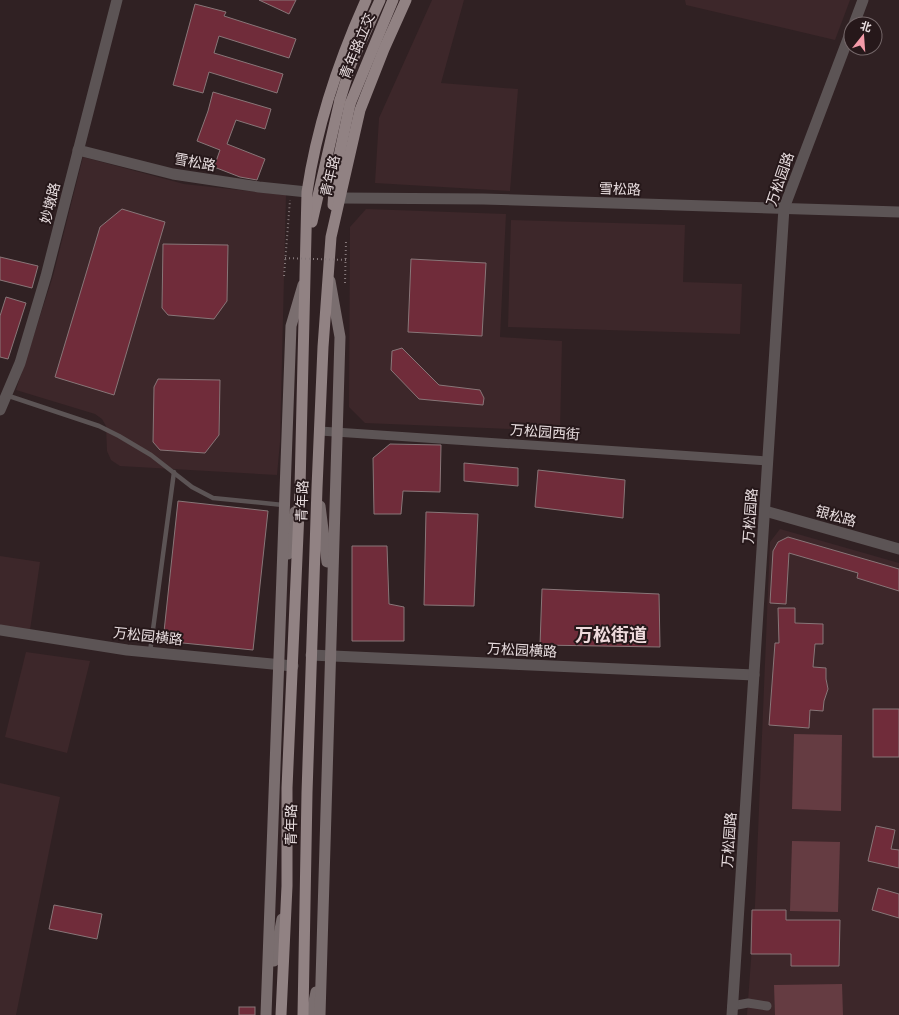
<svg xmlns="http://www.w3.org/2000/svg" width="899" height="1015" font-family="Helvetica,'Noto Sans SC',sans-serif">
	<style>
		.built { fill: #3d272a }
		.green { fill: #653c42 }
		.building { fill: #702c3a; stroke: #887678 }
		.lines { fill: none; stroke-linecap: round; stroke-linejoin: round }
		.path { stroke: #85787a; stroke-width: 2; stroke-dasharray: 1 3; stroke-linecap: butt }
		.service { stroke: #5c5455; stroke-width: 4.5 }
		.minor { stroke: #5c5455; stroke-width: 9 }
		.tertiary { stroke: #5c5455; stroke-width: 11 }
		.secondary { stroke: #7a6e6f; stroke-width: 11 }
		.primary { stroke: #918283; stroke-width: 11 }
		.path-bridge { stroke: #85787a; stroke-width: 2; stroke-dasharray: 1 3; stroke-linecap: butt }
		.primary-bridge { stroke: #918283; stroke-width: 11 }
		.labels { text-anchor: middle; stroke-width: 4; stroke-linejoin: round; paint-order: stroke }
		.street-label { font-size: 14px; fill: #e8dddf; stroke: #26181a }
		.district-label { font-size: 18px; font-weight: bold; fill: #eedadc; stroke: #26181a }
	</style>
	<rect width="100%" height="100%" fill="#302123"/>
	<g class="built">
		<path d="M432,0H464L441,83L518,89L510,191L375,183L379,118Z"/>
		<path d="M685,0H850L835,40L686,5Z"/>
		<path d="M83,157L184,184L286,195L280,442L277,475L120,466L111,460L107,451L106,426L102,419L95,414L16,390L53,276Z"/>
		<path d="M366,209L506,214L500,337L562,341L560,431L365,423L349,407L350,227Z"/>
		<path d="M511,220L685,225L683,282L742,284L740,334L508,327Z"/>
		<path d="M780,529L899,563V1015H747L755,905L770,542Z"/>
		<path d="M0,556L40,562L30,630L0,625Z"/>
		<path d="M26,652L90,661L67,753L5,737Z"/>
		<path d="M0,783L60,797L16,1015H0Z"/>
	</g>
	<g class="green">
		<path d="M794,734L842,735L841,811L792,809Z"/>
		<path d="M792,841L840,842L838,912L790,911Z"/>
		<path d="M842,984L843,1015H775L774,985Z"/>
	</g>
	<g class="building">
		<path d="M259,0H296L289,14Z"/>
		<path d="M195,4L226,12L224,16L296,39L289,58L219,36L214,53L283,74L277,93L209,72L203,93L173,85Z"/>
		<path d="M213,92L271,109L265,129L236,120L227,144L265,159L257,180L240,177L214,167L220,150L197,141L208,111Z"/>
		<path d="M122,209L165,222L114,395L55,377L100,227Z"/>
		<path d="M163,244L228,245L227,301L214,319L168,315L162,308Z"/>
		<path d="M0,257L38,266L32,288L0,280Z"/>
		<path d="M411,259L486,263L482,336L408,332Z"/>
		<path d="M6,297L26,303L8,359L0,357V316Z"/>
		<path d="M402,348L439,385L480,390L484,398L483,405L419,399L391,370L392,351Z"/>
		<path d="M158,379L220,380L219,435L205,453L160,450L153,442L154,387Z"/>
		<path d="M390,444L441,445L440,492L403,491L401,514H374L373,458Z"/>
		<path d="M464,463L518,468V486L464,481Z"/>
		<path d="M538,470L625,480L623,518L535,507Z"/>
		<path d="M178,501L268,511L253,650L163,641Z"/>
		<path d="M426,512L478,514L474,606L424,605Z"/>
		<path d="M788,537L899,569V591L857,578L858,573L789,553L786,604L770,603L773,551L778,542Z"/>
		<path d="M352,546H387L389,604L404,607V641H352Z"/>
		<path d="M542,589L659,594L660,647L540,645Z"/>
		<path d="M778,608H795V623L823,624V644H815L813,667L826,668V679L828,689L824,701L823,711L810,710L809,728L769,725L775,643H779Z"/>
		<rect x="873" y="709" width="26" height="48"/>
		<path d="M876,826L895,830L891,849L899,850V868L868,861Z"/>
		<path d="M878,888L899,894V918L872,910Z"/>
		<path d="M54,905L102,914L97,939L49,929Z"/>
		<path d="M752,910H786V920H840L839,966H791V954H751Z"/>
		<rect x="239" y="1007" width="16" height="8"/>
	</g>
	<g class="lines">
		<g class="path">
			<path d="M284,276L290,200"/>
			<path d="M345,283L346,241"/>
		</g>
		<g class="service">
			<path d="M6,395L99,426L119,436L151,455L192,487L213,498L283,505"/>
			<path d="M150,652L174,472"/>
		</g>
		<g class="minor">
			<path d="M320,431L768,461"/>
			<path d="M732,1006L748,1003L767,1006"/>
		</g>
		<g class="tertiary">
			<path d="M854,24L863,0"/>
			<path d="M78,150L173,174L259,187L307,192"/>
			<path d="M341,198L483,199L899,212"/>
			<path d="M0,410L20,363L46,276L117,0"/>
			<path d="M765,511L899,549"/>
			<path d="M0,630L127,650L293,666"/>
			<path d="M311,655L754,675"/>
			<path d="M732,1015L784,208L851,31"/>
		</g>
		<g class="secondary">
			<path d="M320,506L327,562"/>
			<path d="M288,554L295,512"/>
			<path d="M274,961L282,919"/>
			<path d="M266,1015L291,326L303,285"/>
			<path d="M311,1015L316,992"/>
			<path d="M320,1015L340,337L330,281"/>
		</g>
		<g class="primary">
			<path d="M333,205L335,175L350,104"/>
			<path d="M312,222L340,100"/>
			<path d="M281,1015L287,886V788L300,488L307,192C317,125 338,62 366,0"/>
			<path d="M303,1015L307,793L317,488L323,347L331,237L360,110L384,49L406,0"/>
		</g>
		<path class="path-bridge" d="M285,258L346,260"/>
		<g class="primary-bridge">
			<path d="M340,100L351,64L380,0"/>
			<path d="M350,104L393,0"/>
		</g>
	</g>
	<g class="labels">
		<g class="street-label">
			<text transform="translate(357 46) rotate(-68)" y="5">青年路立交</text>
			<text transform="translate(195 162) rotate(10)" y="5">雪松路</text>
			<text transform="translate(330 176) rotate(-77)" y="5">青年路</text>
			<text transform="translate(780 179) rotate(-71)" y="5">万松园路</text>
			<text transform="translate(620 189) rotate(2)" y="5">雪松路</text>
			<text transform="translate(50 203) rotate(-76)" y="5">妙墩路</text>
			<text transform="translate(545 432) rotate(4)" y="5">万松园西街</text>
			<text transform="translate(302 501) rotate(-88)" y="5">青年路</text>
			<text transform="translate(750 516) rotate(-86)" y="5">万松园路</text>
			<text transform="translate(836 516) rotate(16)" y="5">银松路</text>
			<text transform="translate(148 636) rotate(6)" y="5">万松园横路</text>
			<text transform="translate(522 650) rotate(3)" y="5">万松园横路</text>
			<text transform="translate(291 825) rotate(-89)" y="5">青年路</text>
			<text transform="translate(729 840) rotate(-86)" y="5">万松园路</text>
		</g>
		<g class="district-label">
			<text x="611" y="641">万松街道</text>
		</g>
	</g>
	<g transform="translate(863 36) rotate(17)"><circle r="19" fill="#26181a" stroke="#746769"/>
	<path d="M0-3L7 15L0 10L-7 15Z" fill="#f39aa8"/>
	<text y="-6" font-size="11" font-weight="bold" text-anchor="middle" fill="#e8dddf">北</text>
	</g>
</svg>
